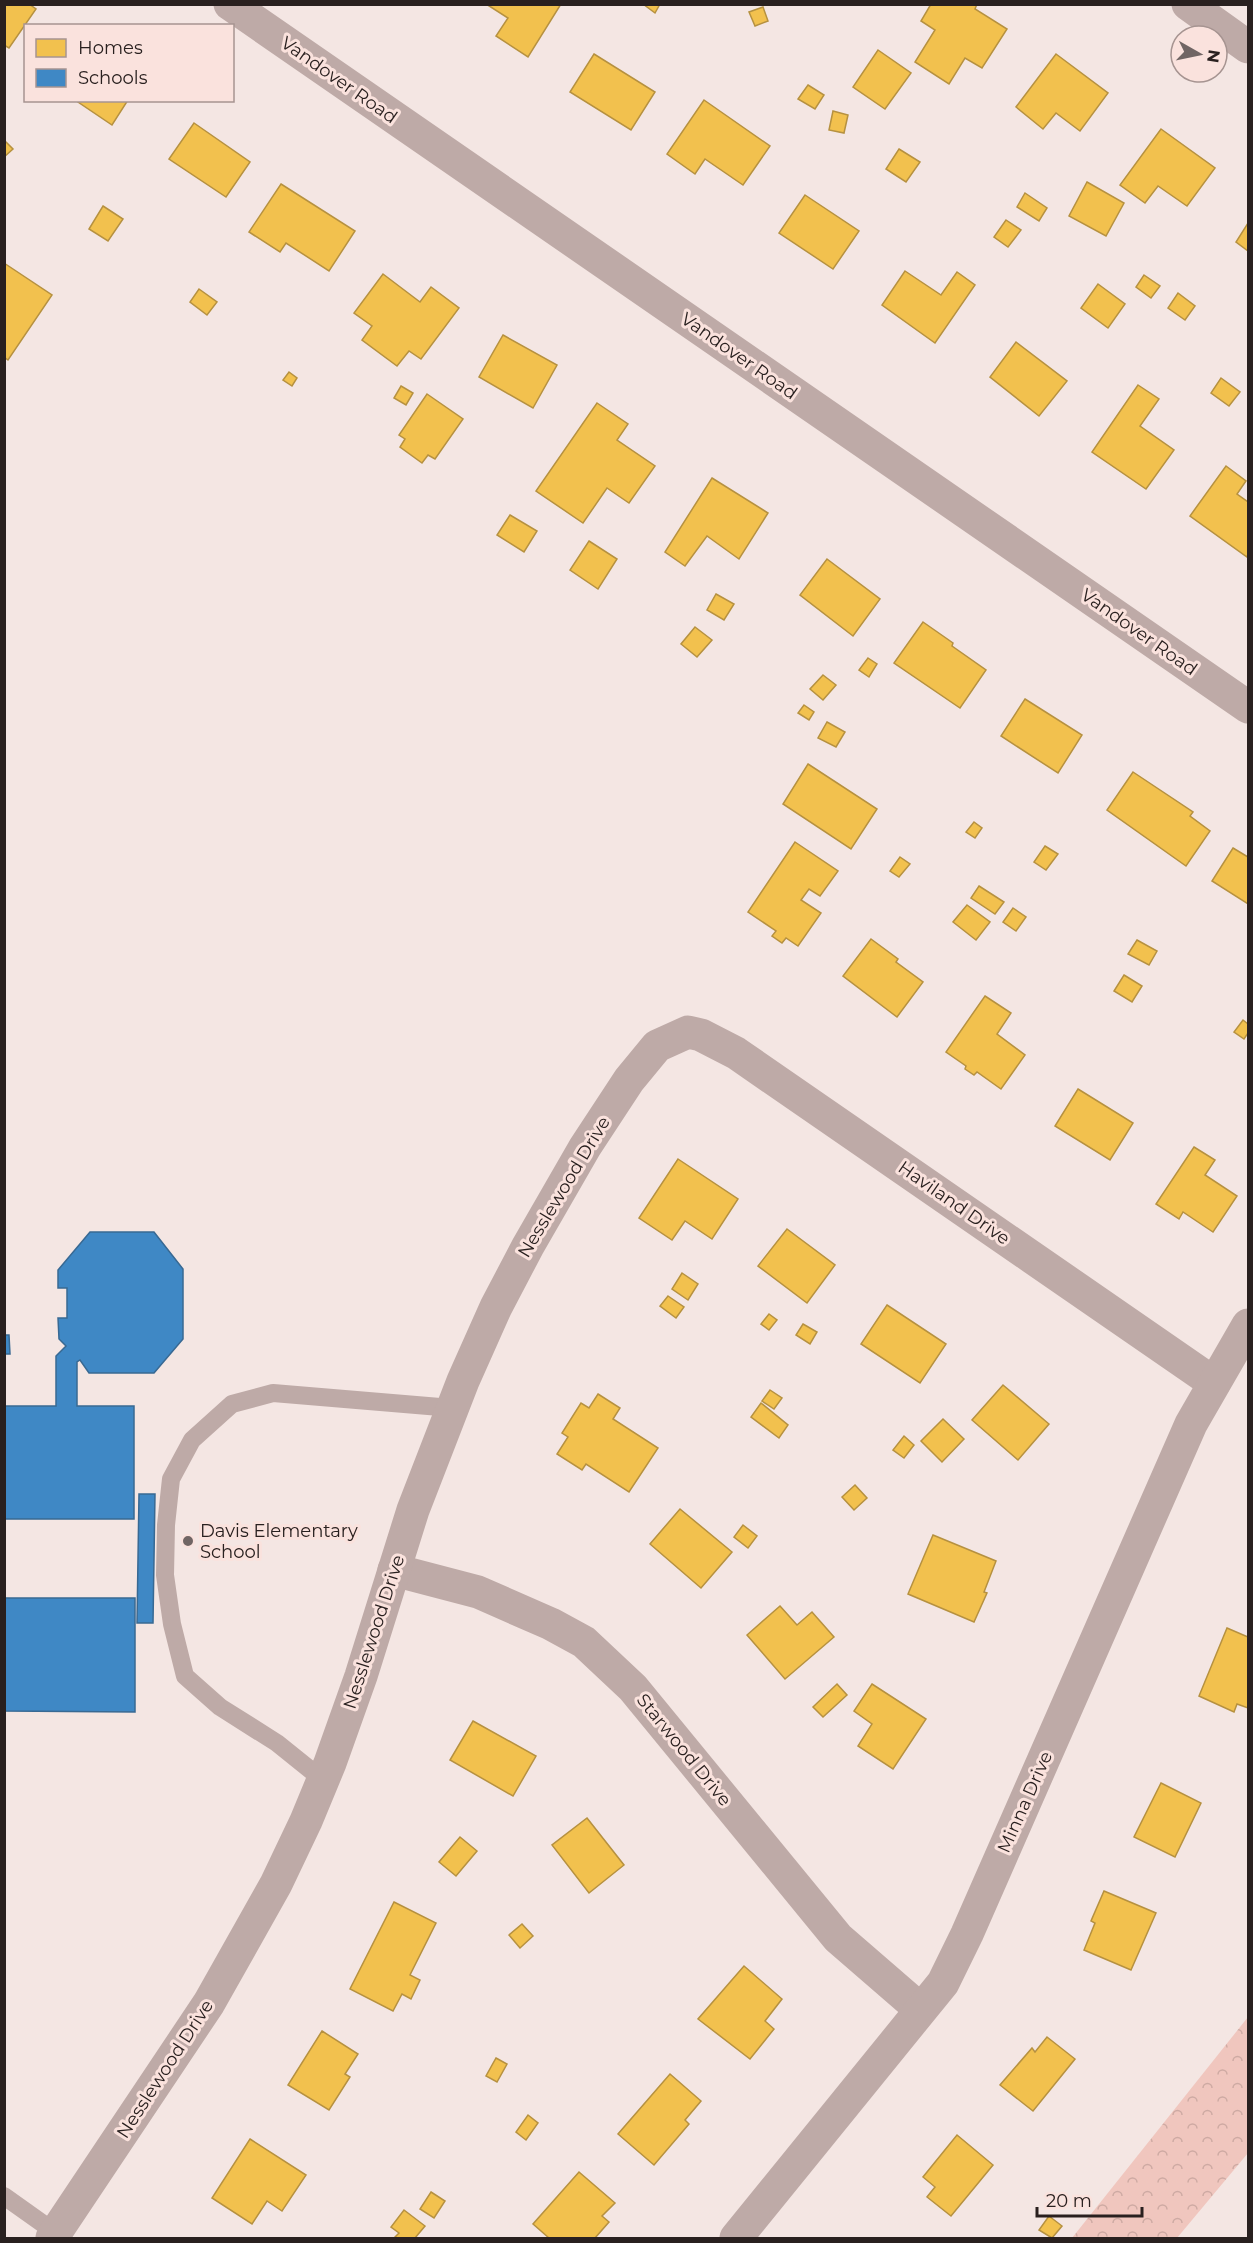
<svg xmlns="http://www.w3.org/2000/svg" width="1253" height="2243" font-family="Montserrat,sans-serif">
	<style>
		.forest { fill: url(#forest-crowns) }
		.homes { fill: #f2c14e; stroke: #b69140; stroke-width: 1.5 }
		.schools { fill: #3f88c5; stroke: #386993; stroke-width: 1.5 }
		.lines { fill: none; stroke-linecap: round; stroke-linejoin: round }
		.lane { stroke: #beaaa7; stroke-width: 18 }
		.street { stroke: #beaaa7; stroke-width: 33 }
		.poi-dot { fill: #706564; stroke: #fae2dd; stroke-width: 2 }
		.labels { text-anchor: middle; stroke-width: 6; stroke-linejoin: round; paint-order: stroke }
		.street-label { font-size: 18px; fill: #29201f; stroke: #fae2dd }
		.poi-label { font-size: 18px; fill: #29201f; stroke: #fae2dd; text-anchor: start }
	</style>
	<defs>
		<pattern id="forest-crowns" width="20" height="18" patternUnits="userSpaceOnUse" patternTransform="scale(1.5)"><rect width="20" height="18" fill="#f0c6be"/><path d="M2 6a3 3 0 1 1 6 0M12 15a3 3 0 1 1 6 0" fill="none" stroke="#ceaaa3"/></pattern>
	</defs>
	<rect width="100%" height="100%" fill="#f4e6e3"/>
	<path class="forest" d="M1248,2017V2153L1177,2238H1072Z"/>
	<g class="homes">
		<path d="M4,4H29L36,9L9,48L4,45Z"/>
		<path d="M486,4H561L528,57L496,36L508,18Z"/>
		<path d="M643,4H660L655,13Z"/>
		<path d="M931,4H977L975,9L1007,29L982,68L965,58L949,84L915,62L935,30L921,21Z"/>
		<path d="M763,7L768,21L755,26L749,12Z"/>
		<path d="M878,50L911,73L885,109L853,87Z"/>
		<path d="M594,54L655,92L631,130L570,92Z"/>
		<path d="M1056,54L1108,93L1080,131L1056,113L1043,129L1016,107Z"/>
		<path d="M808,85L824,95L815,109L798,99Z"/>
		<path d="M75,100H128L112,125Z"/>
		<path d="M704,100L770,146L743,185L705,159L695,174L667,154Z"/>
		<path d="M833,111L848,115L844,133L829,130Z"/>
		<path d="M194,123L250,162L226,197L169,159Z"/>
		<path d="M1161,129L1215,168L1187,206L1158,186L1145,203L1120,185Z"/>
		<path d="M4,140L13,149L4,157Z"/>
		<path d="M899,149L920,162L906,182L886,169Z"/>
		<path d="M1087,182L1124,203L1106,236L1069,216Z"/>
		<path d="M281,184L355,231L329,271L286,243L280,252L249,232Z"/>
		<path d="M1025,193L1047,208L1039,221L1017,207Z"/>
		<path d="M805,195L859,231L833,269L779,233Z"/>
		<path d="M103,206L123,219L108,241L89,229Z"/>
		<path d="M1006,220L1021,230L1008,247L994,237Z"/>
		<path d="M1248,223V251L1236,242Z"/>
		<path d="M4,263L52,295L8,360L4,357Z"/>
		<path d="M905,271L941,295L957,272L975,285L935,343L882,305Z"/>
		<path d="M383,274L420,302L431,287L459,308L421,359L409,351L397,366L362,340L372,326L354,313Z"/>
		<path d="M1144,275L1160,286L1151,298L1136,287Z"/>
		<path d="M1098,284L1125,304L1108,328L1081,308Z"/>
		<path d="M199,289L217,302L207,315L190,302Z"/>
		<path d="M1178,293L1195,306L1185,320L1168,308Z"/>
		<path d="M503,335L557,365L533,408L479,377Z"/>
		<path d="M1016,342L1067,381L1039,416L990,377Z"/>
		<path d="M289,372L297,378L292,386L283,380Z"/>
		<path d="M1221,378L1240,392L1229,406L1211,393Z"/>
		<path d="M1138,385L1159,399L1140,426L1174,450L1146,489L1092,452Z"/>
		<path d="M401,386L413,393L406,405L394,398Z"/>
		<path d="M427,394L463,419L435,459L428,455L422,463L400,447L405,439L399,435Z"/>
		<path d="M597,403L628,424L617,440L655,466L629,503L607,488L583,523L536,491Z"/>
		<path d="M1226,466L1246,481L1237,494L1248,502V554L1247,557L1190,516Z"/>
		<path d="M712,478L768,513L739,559L707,536L685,566L665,552Z"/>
		<path d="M510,515L537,531L524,552L497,535Z"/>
		<path d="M589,541L617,559L598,589L570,570Z"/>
		<path d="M827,559L880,599L853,636L800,595Z"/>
		<path d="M716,594L734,604L724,620L707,610Z"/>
		<path d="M923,622L953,643L952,646L986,670L960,708L894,663Z"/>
		<path d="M695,627L712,640L697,657L681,644Z"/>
		<path d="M868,658L877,664L869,677L859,670Z"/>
		<path d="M823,675L836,685L823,700L810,689Z"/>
		<path d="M1025,699L1082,735L1058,773L1001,736Z"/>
		<path d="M804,705L814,712L809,720L798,713Z"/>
		<path d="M827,722L845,732L836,747L818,738Z"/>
		<path d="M808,764L877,809L851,849L783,804Z"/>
		<path d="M1133,772L1193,812L1190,816L1210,831L1186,866L1107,810Z"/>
		<path d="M974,822L982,828L975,838L966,832Z"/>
		<path d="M795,842L838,871L820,896L809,889L801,900L821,913L798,946L786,938L782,943L772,936L776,931L748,912Z"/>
		<path d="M1045,846L1058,854L1046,870L1034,862Z"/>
		<path d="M1233,848L1248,857V904L1212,881Z"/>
		<path d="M900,857L910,864L899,877L890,871Z"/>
		<path d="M979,886L1004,902L995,914L971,898Z"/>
		<path d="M967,905L990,922L976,940L953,922Z"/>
		<path d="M1013,908L1026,917L1016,931L1003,922Z"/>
		<path d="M871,939L898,959L896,962L923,982L897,1017L843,976Z"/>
		<path d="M1137,940L1157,951L1149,965L1128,954Z"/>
		<path d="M1124,975L1142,986L1132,1002L1114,991Z"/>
		<path d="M985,996L1011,1013L997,1034L1025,1055L1001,1089L977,1072L974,1075L965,1069L966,1066L946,1052Z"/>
		<path d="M1243,1020L1248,1024V1033L1244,1039L1234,1032Z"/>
		<path d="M1078,1089L1133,1123L1110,1160L1055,1126Z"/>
		<path d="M1194,1147L1215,1160L1205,1175L1237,1196L1213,1232L1183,1212L1179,1219L1156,1204Z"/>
		<path d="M678,1159L738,1199L712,1239L685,1221L672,1240L639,1218Z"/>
		<path d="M787,1229L835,1265L807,1303L758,1266Z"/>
		<path d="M682,1273L698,1284L688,1300L672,1289Z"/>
		<path d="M668,1296L684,1307L676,1318L660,1306Z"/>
		<path d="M887,1305L946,1344L920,1383L861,1344Z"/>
		<path d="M769,1314L777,1320L769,1330L761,1324Z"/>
		<path d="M803,1324L817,1332L810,1344L796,1335Z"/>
		<path d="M1003,1385L1049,1424L1018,1460L972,1420Z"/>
		<path d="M770,1390L782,1398L774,1409L762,1401Z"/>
		<path d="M598,1394L620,1408L613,1419L658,1448L629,1492L586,1464L582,1470L557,1454L568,1437L562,1433L581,1403L589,1408Z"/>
		<path d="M761,1403L788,1425L779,1438L751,1417Z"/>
		<path d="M943,1419L964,1439L942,1462L921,1441Z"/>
		<path d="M904,1436L914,1445L904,1458L893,1450Z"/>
		<path d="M855,1485L867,1498L854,1510L842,1497Z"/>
		<path d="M680,1509L732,1552L701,1588L650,1544Z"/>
		<path d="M743,1525L757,1536L748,1548L734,1537Z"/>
		<path d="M933,1535L996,1561L984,1592L987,1593L974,1622L908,1594Z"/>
		<path d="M780,1606L797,1625L812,1612L834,1637L785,1679L747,1635Z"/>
		<path d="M1227,1628L1248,1637V1708L1237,1704L1234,1712L1199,1696Z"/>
		<path d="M837,1684L847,1695L823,1717L813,1707Z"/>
		<path d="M872,1684L926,1719L893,1769L858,1746L872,1724L854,1711Z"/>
		<path d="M473,1721L536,1756L513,1796L450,1760Z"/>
		<path d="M1161,1783L1201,1803L1175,1857L1134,1837Z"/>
		<path d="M587,1818L624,1865L589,1893L552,1845Z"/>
		<path d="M460,1837L477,1851L456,1876L439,1862Z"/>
		<path d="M1104,1891L1156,1913L1131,1970L1084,1950L1095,1923L1091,1921Z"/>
		<path d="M394,1902L436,1923L410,1975L420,1980L411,1999L402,1994L393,2011L350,1989Z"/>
		<path d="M522,1924L533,1936L520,1948L509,1935Z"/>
		<path d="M744,1966L782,1999L765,2021L774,2029L750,2059L698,2019Z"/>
		<path d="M322,2031L358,2054L345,2074L350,2077L329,2110L288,2085Z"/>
		<path d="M1047,2037L1075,2059L1033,2111L1000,2085L1032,2048L1035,2052Z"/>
		<path d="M496,2058L507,2064L497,2082L486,2076Z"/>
		<path d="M670,2074L701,2101L685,2120L689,2124L654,2165L618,2134Z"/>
		<path d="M528,2115L538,2123L526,2140L516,2132Z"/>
		<path d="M957,2135L993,2165L951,2216L927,2197L935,2187L923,2177Z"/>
		<path d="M250,2139L306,2175L282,2211L267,2201L252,2224L212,2198Z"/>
		<path d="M579,2172L615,2203L602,2216L609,2222L595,2238H549L533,2224Z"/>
		<path d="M431,2192L445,2201L434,2218L420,2209Z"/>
		<path d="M404,2210L425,2226L415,2238H397L395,2237L399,2233L391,2227Z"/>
		<path d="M1049,2216L1062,2226L1052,2238L1039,2230Z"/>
	</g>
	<g class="schools">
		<path d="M90,1232H154L183,1269V1339L154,1373H89L80,1360L77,1362V1406H134V1519H4V1406H56V1356L66,1346L59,1339L58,1318H67V1288H58V1270Z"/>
		<path d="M4,1335H9L10,1354H4Z"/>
		<path d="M139,1494H155L153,1623H137Z"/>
		<path d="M4,1598H135V1712L4,1711Z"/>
	</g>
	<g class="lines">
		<g class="lane">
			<path d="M323,1780L277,1743L220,1707L185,1676L172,1624L165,1575L166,1525L171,1479L192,1440L232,1404L273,1393L452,1408"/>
			<path d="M4,2196L56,2233"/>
		</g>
		<g class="street">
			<path d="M230,4L1248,707"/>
			<path d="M1188,4L1248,47"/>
			<path d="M394,1570L478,1592L551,1624L584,1642L633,1688L838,1938L920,2009"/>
			<path d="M52,2238L209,2003L276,1884L306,1821L330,1763L361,1676L413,1510L463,1381L496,1307L528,1246L585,1147L629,1080L657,1046L688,1032L701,1035L736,1053L1214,1383"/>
			<path d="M736,2238L943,1983L967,1934L1191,1424L1248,1325"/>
		</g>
	</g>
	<circle class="poi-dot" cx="188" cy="1541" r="6"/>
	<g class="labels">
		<g class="street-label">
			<text transform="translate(339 80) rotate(35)" y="6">Vandover Road</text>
			<text transform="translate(739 356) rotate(35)" y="6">Vandover Road</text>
			<text transform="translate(1139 632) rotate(35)" y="6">Vandover Road</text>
			<text transform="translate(564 1187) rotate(-59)" y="6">Nesslewood Drive</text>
			<text transform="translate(954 1203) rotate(35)" y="6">Haviland Drive</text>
			<text transform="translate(374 1632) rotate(-72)" y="6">Nesslewood Drive</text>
			<text transform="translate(684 1750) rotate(51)" y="6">Starwood Drive</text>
			<text transform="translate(1025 1802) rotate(-66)" y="6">Minna Drive</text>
			<text transform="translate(165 2069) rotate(-57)" y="6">Nesslewood Drive</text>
		</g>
		<g class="poi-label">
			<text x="200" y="1537">Davis Elementary<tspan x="200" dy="21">School</tspan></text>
		</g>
	</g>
	<rect width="1253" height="2243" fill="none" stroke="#29201f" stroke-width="12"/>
	<rect x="24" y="24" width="210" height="78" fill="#fae2dd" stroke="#a69491" stroke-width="1.5"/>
	<rect x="36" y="39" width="30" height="18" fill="#f2c14e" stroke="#a69491" stroke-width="1.5"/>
	<text x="78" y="54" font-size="18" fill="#29201f">Homes</text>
	<rect x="36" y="69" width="30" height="18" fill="#3f88c5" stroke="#a69491" stroke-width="1.5"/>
	<text x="78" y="84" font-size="18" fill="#29201f">Schools</text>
	<g transform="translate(1199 54) rotate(99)"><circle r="28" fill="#fae2dd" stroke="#a69491" stroke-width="1.5"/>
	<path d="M0-4.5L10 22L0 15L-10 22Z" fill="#706564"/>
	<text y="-9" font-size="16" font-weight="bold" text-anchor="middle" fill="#29201f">N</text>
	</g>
	<path d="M1037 2207v9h105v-9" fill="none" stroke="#29201f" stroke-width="3"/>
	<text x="1046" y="2207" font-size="18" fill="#29201f" stroke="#fae2dd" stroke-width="4.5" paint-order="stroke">20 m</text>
</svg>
